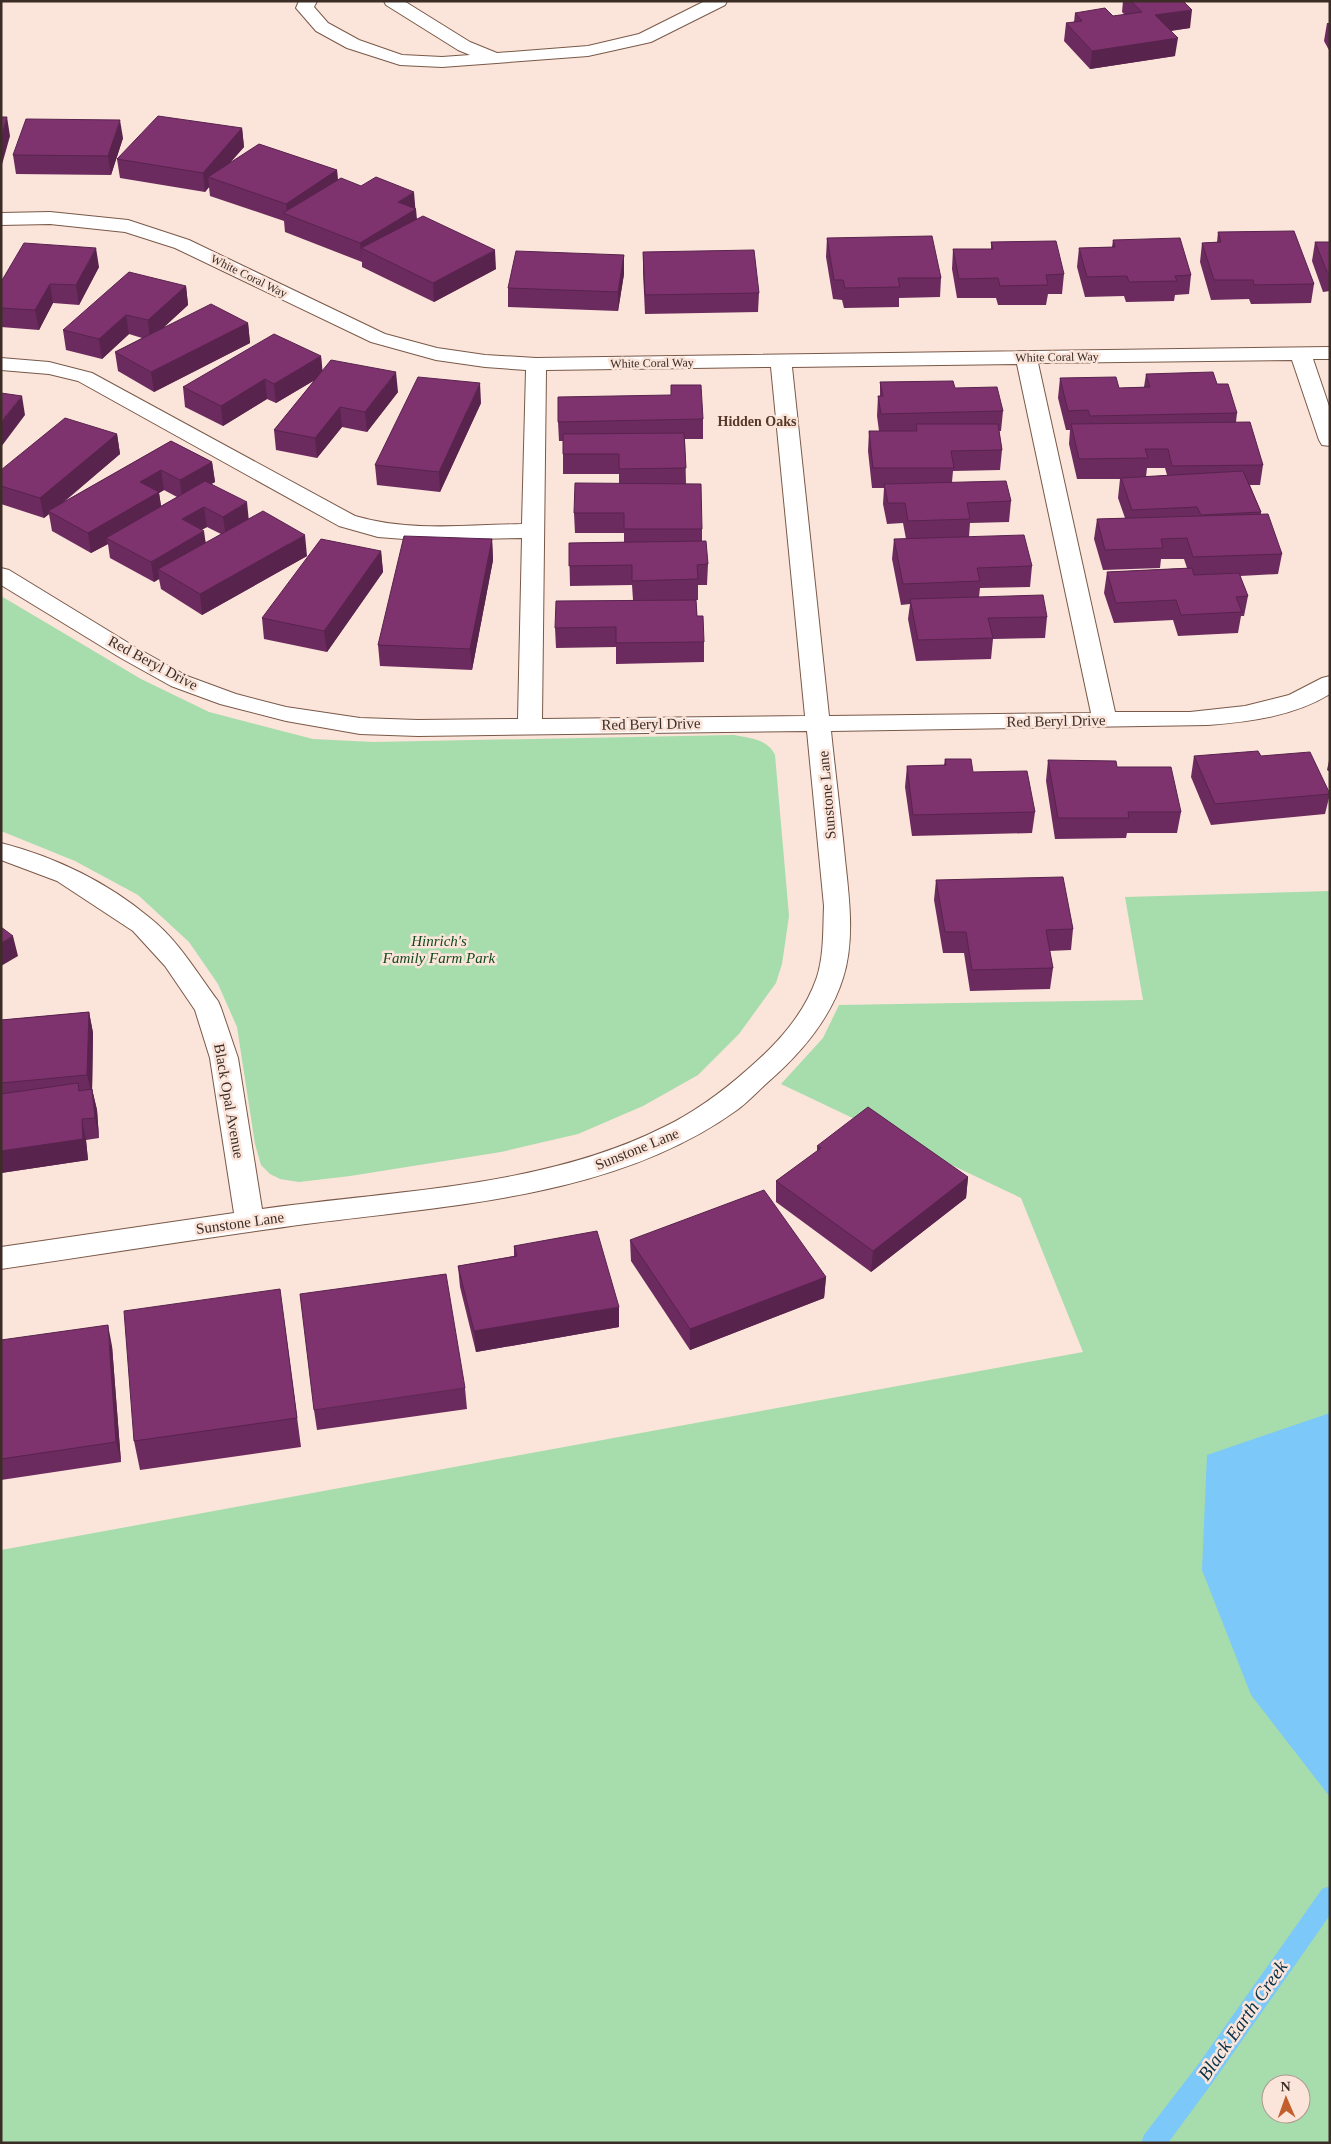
<svg xmlns="http://www.w3.org/2000/svg" width="1331" height="2144" font-family="'Times New Roman',serif">
	<style>
		.green { fill: #a7dcac; fill-rule: evenodd }
		.water { fill: #7bc8f9 }
		.lines { fill: none; stroke-linecap: round; stroke-linejoin: round }
		.stream { fill: #7bc8f9; fill-rule: evenodd }
		.minor-casing { stroke: #795949; stroke-width: 2 }
		.minor { fill: #fff; fill-rule: evenodd }
		.wall { fill: #6c2b5f; fill-rule: evenodd }
		.shaded-wall { fill: #58234d }
		.building { fill: #7e326e; stroke: #58234d }
		.labels { text-anchor: middle; stroke-width: 5; stroke-linejoin: round; paint-order: stroke }
		.far-street-label { font-size: 12px; fill: #3b2d26; stroke: #fbe4d9 }
		.far-neighbourhood-label { font-size: 14px; font-weight: bold; fill: #563929; stroke: #fbe4d9 }
		.street-label { font-size: 15px; fill: #3b2d26; stroke: #fbe4d9 }
		.park-label { font-size: 15px; font-style: italic; fill: #0e4a1c; stroke: #fbe4d9 }
		.near-water-label { font-size: 19px; font-style: italic; fill: #033149; stroke: #fbe4d9 }
	</style>
	<rect width="100%" height="100%" fill="#fbe4d9"/>
	<g class="green">
		<path d="M1,596L141,679L209,712L313,739L373,742L734,735C749,738 768,739 775,755L789,916L782,964L776,983L739,1034L698,1075L643,1106L578,1134L501,1152L350,1176L299,1182L280,1179L270,1174L261,1165L255,1144L237,1027L218,984L189,942L138,895L75,861L1,831Z"/>
		<path d="M1330,891V2143H1V1550L1083,1352L1021,1198L781,1084L823,1038L839,1005L1143,1000L1125,897ZM1271,2084H1301V2114H1271Z"/>
	</g>
	<path class="water" d="M1330,1413V1797L1251,1695L1202,1570L1207,1455Z"/>
	<g class="lines">
		<path class="stream" d="M1330,1886V1915L1213,2082L1168,2143H1141L1144,2135L1197,2066L1322,1889Z"/>
		<g class="minor-casing">
			<g id="minor">
				<path d="M299,1H317L314,7L328,23L359,40L402,55L442,57L470,55L458,50L386,5L384,1H404L470,42L497,53L588,46L639,34L705,1H727L725,5L651,42L588,56L442,67L400,65L347,48L316,31L296,8Z"/>
				<path d="M50,212L128,220L189,240L385,334L437,348L485,355L536,358L1330,347V359H1313L1330,409V446L1322,445L1319,440L1292,360L1038,363L1115,712H1190L1245,706L1289,695L1322,678L1330,676V694C1294,716 1250,722 1208,725L831,731C835,770 840,809 844,849C848,891 856,937 843,978C830,1020 800,1054 768,1082C758,1091 748,1102 737,1110C615,1198 450,1205 306,1224C204,1238 103,1254 1,1269V1247L234,1213L210,1058L195,1010L165,966L133,931L57,881L1,860V843C55,857 107,882 150,918C178,940 197,973 218,1001L221,1008L238,1058L262,1209C394,1190 543,1188 664,1127C695,1112 722,1092 748,1069C777,1044 804,1015 817,977C824,955 823,930 824,906L807,731L418,736L360,734L286,721L220,704L171,686L119,657L1,585V568L9,570L135,647L187,676L236,694L286,707L360,718L418,720L518,719L522,538L417,540L378,537L339,526L78,381L49,374L1,370V358L49,362L92,373L355,516C409,532 467,525 522,524L526,370L485,367L436,360L371,342L175,248L125,232L50,224L1,225V213ZM1017,364L1091,713L829,716L792,367ZM771,367L805,716L542,719L546,370Z"/>
			</g>
		</g>
		<use href="#minor" class="minor"/>
	</g>
	<g class="wall">
		<path d="M1123,1H1183L1190,28L1171,31L1175,56L1090,69L1064,41L1066,23L1074,22L1075,13L1113,16L1125,15L1122,12Z"/>
		<path d="M1327,23H1330V52L1324,41Z"/>
		<path d="M242,128L244,147L230,163L337,170L338,180L416,209L417,219L496,269L434,302L362,267V262L285,232L284,221L210,196L209,187L205,192L120,178L117,159Z"/>
		<path d="M123,138L111,175L16,174L13,155Z"/>
		<path d="M1218,232L1314,284L1311,303L1251,304L1249,299L1211,300L1200,262L1202,243L1217,242Z"/>
		<path d="M827,238L941,278L940,297L899,298V307L844,308L842,300L833,299L826,257Z"/>
		<path d="M1113,240L1191,275L1189,294L1175,295L1174,301L1126,302L1124,296L1085,297L1077,267L1079,248L1112,247Z"/>
		<path d="M991,242L1064,274L1062,294H1048L1046,305H998L996,298H957L952,269L953,249H991Z"/>
		<path d="M1315,242H1330V291L1323,292L1312,261Z"/>
		<path d="M643,252L759,293L758,312L645,314L643,272Z"/>
		<path d="M624,255V274L618,311L508,307V288Z"/>
		<path d="M99,267L79,305L53,303L39,330L1,327V282Z"/>
		<path d="M186,286L188,305L164,327L248,323L250,343L154,392L118,371L115,352L142,338L129,334L102,359L66,350L63,330Z"/>
		<path d="M321,356L322,371L398,392L367,432L342,427L317,458L276,450L274,430L315,380L276,403L267,399L223,426L185,407L183,387Z"/>
		<path d="M1146,374L1217,384L1237,413L1236,422L1263,465L1260,485H1250L1261,512V514L1282,554L1278,574L1240,576L1248,596L1244,616H1241L1238,633L1178,636L1173,620L1114,623L1104,593L1107,572L1187,568L1184,559H1161L1160,568L1103,570L1094,539L1097,519L1125,518L1118,498L1120,479H1077L1069,444L1070,430H1066L1058,398L1060,378L1119,388L1144,387ZM1147,468H1165L1167,475L1146,477Z"/>
		<path d="M880,382L955,388L1003,411L1001,431H999L1002,450L1000,470L953,471L952,482L1011,501L1009,522L970,523L969,537L1032,566L1030,587L980,588L979,597L1047,617L1045,638L993,639L991,659L916,661L908,619L910,604L901,605L892,559L894,539H906L903,523L887,524L883,504L884,488H872L868,451L869,431H879L877,416L878,396H880Z"/>
		<path d="M671,385L703,419V439H685L686,484L702,529V541L708,564L707,585H698V600H696L697,616L704,642V662L616,664V647L556,648L555,628L633,600L632,585L570,586L569,543L624,542V533H575L574,513L619,484V474H563V441H559L558,422L671,395Z"/>
		<path d="M481,403L440,492L377,485L375,465Z"/>
		<path d="M117,434L120,454L64,502L171,441L212,462L215,482L211,484L249,519L307,556L202,615L161,589L159,579L154,582L110,558L108,544L91,553L52,531L49,514L44,518L1,504V470ZM164,490L177,497L161,506L159,493ZM207,527L221,534L206,543L201,530Z"/>
		<path d="M492,539L493,560L472,670L380,666L378,645Z"/>
		<path d="M381,551L383,572L327,652L264,639L262,618Z"/>
		<path d="M1194,756L1330,794L1325,814L1211,825L1191,777Z"/>
		<path d="M1330,756V772L1327,770Z"/>
		<path d="M945,759L973,772L1035,812L1032,833L912,836L905,787L907,766L944,765Z"/>
		<path d="M1048,760L1117,767L1181,812L1177,833H1127L1126,838L1055,839L1046,781Z"/>
		<path d="M936,880L1073,929L1071,950L1049,951L1053,968L1050,989L970,991L964,953H943L934,900Z"/>
		<path d="M89,1012L93,1033L92,1089L97,1110L99,1138L86,1140L88,1160L1,1173V1020Z"/>
		<path d="M817,1146L968,1177L966,1198L871,1272L776,1202V1181L817,1152Z"/>
		<path d="M630,1240L826,1277L824,1298L690,1350L631,1261Z"/>
		<path d="M514,1246L619,1327L476,1352L460,1287L458,1266L514,1256Z"/>
		<path d="M284,1319L301,1447L140,1470L134,1441Z"/>
		<path d="M1,1340L112,1346L121,1462L1,1480Z"/>
		<path d="M465,1388L467,1409L317,1430L314,1410Z"/>
	</g>
	<g class="shaded-wall">
		<path d="M1192,10L1190,28L1153,33L1155,15Z"/>
		<path d="M1178,38L1175,56L1090,69L1092,51Z"/>
		<path d="M7,117L10,136L1,168V137Z"/>
		<path d="M120,120L123,138L111,175L108,156Z"/>
		<path d="M242,128L244,147L215,179L208,177L209,187L205,192L203,173Z"/>
		<path d="M337,170L338,189L287,215L286,204Z"/>
		<path d="M414,192L417,228L361,248L362,262L360,243L398,202Z"/>
		<path d="M96,248L99,267L79,305L76,285Z"/>
		<path d="M495,250L496,269L434,302L433,283Z"/>
		<path d="M624,255V274L618,311V292Z"/>
		<path d="M50,284L53,303L39,330L35,310Z"/>
		<path d="M186,286L188,305L150,340L148,320Z"/>
		<path d="M126,315L129,334L102,359L99,339Z"/>
		<path d="M248,323L250,343L154,392L151,372Z"/>
		<path d="M321,356L323,375L276,403L274,384Z"/>
		<path d="M396,372L398,392L367,432L365,412Z"/>
		<path d="M265,379L267,399L223,426L221,406Z"/>
		<path d="M480,383L481,403L440,492L439,472Z"/>
		<path d="M22,396L25,415L1,447V422Z"/>
		<path d="M340,407L342,427L317,458L315,438Z"/>
		<path d="M117,434L120,454L51,512L48,511L49,514L44,518L40,498Z"/>
		<path d="M212,462L215,482L182,500L180,480Z"/>
		<path d="M161,470L164,490L159,493L162,512L106,538L108,544L91,553L88,533L140,482Z"/>
		<path d="M247,502L249,522L226,537L223,517Z"/>
		<path d="M204,507L207,527L185,539L182,519Z"/>
		<path d="M204,531L207,552L158,569L159,579L154,582L151,562Z"/>
		<path d="M305,535L307,556L202,615L200,594Z"/>
		<path d="M492,539L493,560L472,670L470,649Z"/>
		<path d="M381,551L383,572L327,652L324,631Z"/>
		<path d="M13,936L18,956L1,966V943Z"/>
		<path d="M89,1012L93,1033L92,1096L87,1075Z"/>
		<path d="M92,1089L97,1110L99,1138L95,1118Z"/>
		<path d="M82,1119L86,1140L88,1160L1,1173V1151Z"/>
		<path d="M968,1177L966,1198L871,1272L873,1251Z"/>
		<path d="M826,1277L824,1298L690,1350V1329Z"/>
		<path d="M619,1307V1327L476,1352L474,1331Z"/>
		<path d="M108,1325L112,1346L121,1462L116,1442Z"/>
	</g>
	<g class="building">
		<path d="M1131,1H1183L1192,10L1155,15L1178,38L1092,51L1066,23L1082,21L1075,13L1105,8L1113,16L1142,12Z"/>
		<path d="M158,116L242,128L203,173L117,159Z"/>
		<path d="M1,117H7L1,137Z"/>
		<path d="M26,119L120,120L108,156L13,155Z"/>
		<path d="M259,144L337,170L286,204L208,177Z"/>
		<path d="M376,177L414,192L398,202L416,209L360,243L283,213L341,178L361,186Z"/>
		<path d="M423,216L495,250L433,283L361,248Z"/>
		<path d="M1294,231L1314,284L1254,285L1253,280H1214L1202,243L1221,242L1218,232Z"/>
		<path d="M932,236L941,278H898L900,287L845,288L843,280H834L827,238Z"/>
		<path d="M1180,238L1191,275L1175,276L1177,281L1129,282L1127,276L1087,277L1079,248L1115,247L1113,240Z"/>
		<path d="M1056,241L1064,274L1046,275L1048,285L1000,286L998,278L959,279L953,249H993L991,242Z"/>
		<path d="M1315,242H1330V272H1327Z"/>
		<path d="M24,243L96,248L76,285L50,284L35,310L1,308V282Z"/>
		<path d="M754,250L759,293L645,295L643,252Z"/>
		<path d="M516,251L624,255L618,292L508,288Z"/>
		<path d="M129,272L186,286L148,320L126,315L99,339L63,330Z"/>
		<path d="M211,304L248,323L151,372L115,352Z"/>
		<path d="M274,334L321,356L274,384L265,379L221,406L183,387Z"/>
		<path d="M331,360L396,372L365,412L340,407L315,438L274,430Z"/>
		<path d="M1213,372L1217,384H1228L1237,413L1090,416L1088,410L1068,411L1060,378L1116,377L1119,388L1150,387L1146,374Z"/>
		<path d="M418,377L480,383L439,472L375,465Z"/>
		<path d="M953,381L955,388L997,387L1003,411L881,414L878,396H883L880,382Z"/>
		<path d="M671,385H701L703,419L558,422V397L671,395Z"/>
		<path d="M1,393L22,396L1,422Z"/>
		<path d="M65,418L117,434L40,498L1,486V470Z"/>
		<path d="M1250,422L1263,465L1172,466L1168,449H1145L1148,458L1079,459L1071,424Z"/>
		<path d="M916,424H998L1002,450L951,451L954,468H873L869,431H917Z"/>
		<path d="M684,433L686,468L619,469V454H563V434Z"/>
		<path d="M171,441L212,462L180,480L161,470L140,482L159,492L88,533L48,511Z"/>
		<path d="M1243,471L1261,512L1201,515L1197,507L1132,510L1121,478Z"/>
		<path d="M205,481L247,502L223,517L204,507L182,519L204,531L151,562L106,538Z"/>
		<path d="M1006,481L1011,501L967,503L970,519L908,521L905,503H888L884,484Z"/>
		<path d="M575,483L701,484L702,529H624V513H574Z"/>
		<path d="M263,511L305,535L200,594L158,569Z"/>
		<path d="M1268,514L1282,554L1193,557L1187,538L1161,539L1163,548L1105,550L1097,519Z"/>
		<path d="M1024,535L1032,566L977,568L980,581L903,584L894,539Z"/>
		<path d="M404,536L492,539L470,649L378,645Z"/>
		<path d="M321,539L381,551L324,631L262,618Z"/>
		<path d="M706,541L708,564L697,565L698,579L632,581V565L569,566V543Z"/>
		<path d="M1192,568L1194,575L1239,573L1248,596L1236,597L1242,612L1181,615L1176,600L1116,603L1107,572Z"/>
		<path d="M1043,595L1047,617L988,618L993,638L918,640L910,599Z"/>
		<path d="M696,600L697,616H703L704,642L616,643V627L555,628L556,601Z"/>
		<path d="M1258,751L1261,756L1310,752L1330,794L1215,804L1194,756Z"/>
		<path d="M945,759H971L973,772L1027,771L1035,812L913,815L907,766L946,765Z"/>
		<path d="M1048,760L1116,761L1117,767H1171L1181,812H1128L1129,818H1058Z"/>
		<path d="M1063,877L1073,929L1046,930L1053,968L972,970L966,932H945L936,880Z"/>
		<path d="M1,927L13,936L1,943Z"/>
		<path d="M89,1012L87,1075L1,1083V1020Z"/>
		<path d="M78,1083L79,1091L92,1089L95,1118L82,1119L83,1139L1,1151V1094Z"/>
		<path d="M868,1107L968,1177L873,1251L776,1181L821,1148L817,1146Z"/>
		<path d="M764,1190L826,1277L690,1329L630,1240Z"/>
		<path d="M597,1231L619,1307L474,1331L458,1266L517,1256L514,1246Z"/>
		<path d="M446,1274L465,1388L314,1410L300,1294Z"/>
		<path d="M280,1289L297,1418L134,1441L124,1311Z"/>
		<path d="M108,1325L116,1442L1,1459V1340Z"/>
	</g>
	<g class="labels">
		<g class="far-street-label">
			<text transform="translate(249 276) rotate(26)" y="4">White Coral Way</text>
			<text transform="translate(1057 357) rotate(-1)" y="4">White Coral Way</text>
			<text transform="translate(652 363) rotate(-1)" y="4">White Coral Way</text>
		</g>
		<g class="far-neighbourhood-label">
			<text x="757" y="426">Hidden Oaks</text>
		</g>
		<g class="street-label">
			<text transform="translate(153 663) rotate(28)" y="5">Red Beryl Drive</text>
			<text transform="translate(1056 721) rotate(-1)" y="5">Red Beryl Drive</text>
			<text transform="translate(651 724) rotate(-1)" y="5">Red Beryl Drive</text>
			<text transform="translate(827 795) rotate(-95)" y="5">Sunstone Lane</text>
			<text transform="translate(229 1101) rotate(80)" y="5">Black Opal Avenue</text>
			<text transform="translate(637 1149) rotate(-22)" y="5">Sunstone Lane</text>
			<text transform="translate(240 1223) rotate(-8)" y="5">Sunstone Lane</text>
		</g>
		<g class="park-label">
			<text x="439" y="946">Hinrich's<tspan x="439" dy="17">Family Farm Park</tspan></text>
		</g>
		<g class="near-water-label">
			<text transform="translate(1242 2020) rotate(-55)" y="7">Black Earth Creek</text>
		</g>
	</g>
	<rect width="1331" height="2144" fill="none" stroke="#3b2d26" stroke-width="5"/>
	<g transform="translate(1286 2099) rotate(358)"><circle r="24" fill="#fbe4d9" stroke="#ae9b91"/>
	<path d="M0-4L9 19L0 12L-9 19Z" fill="#c35e2d"/>
	<text y="-8" font-size="14" font-weight="bold" text-anchor="middle" fill="#3b2d26">N</text>
	</g>
</svg>
